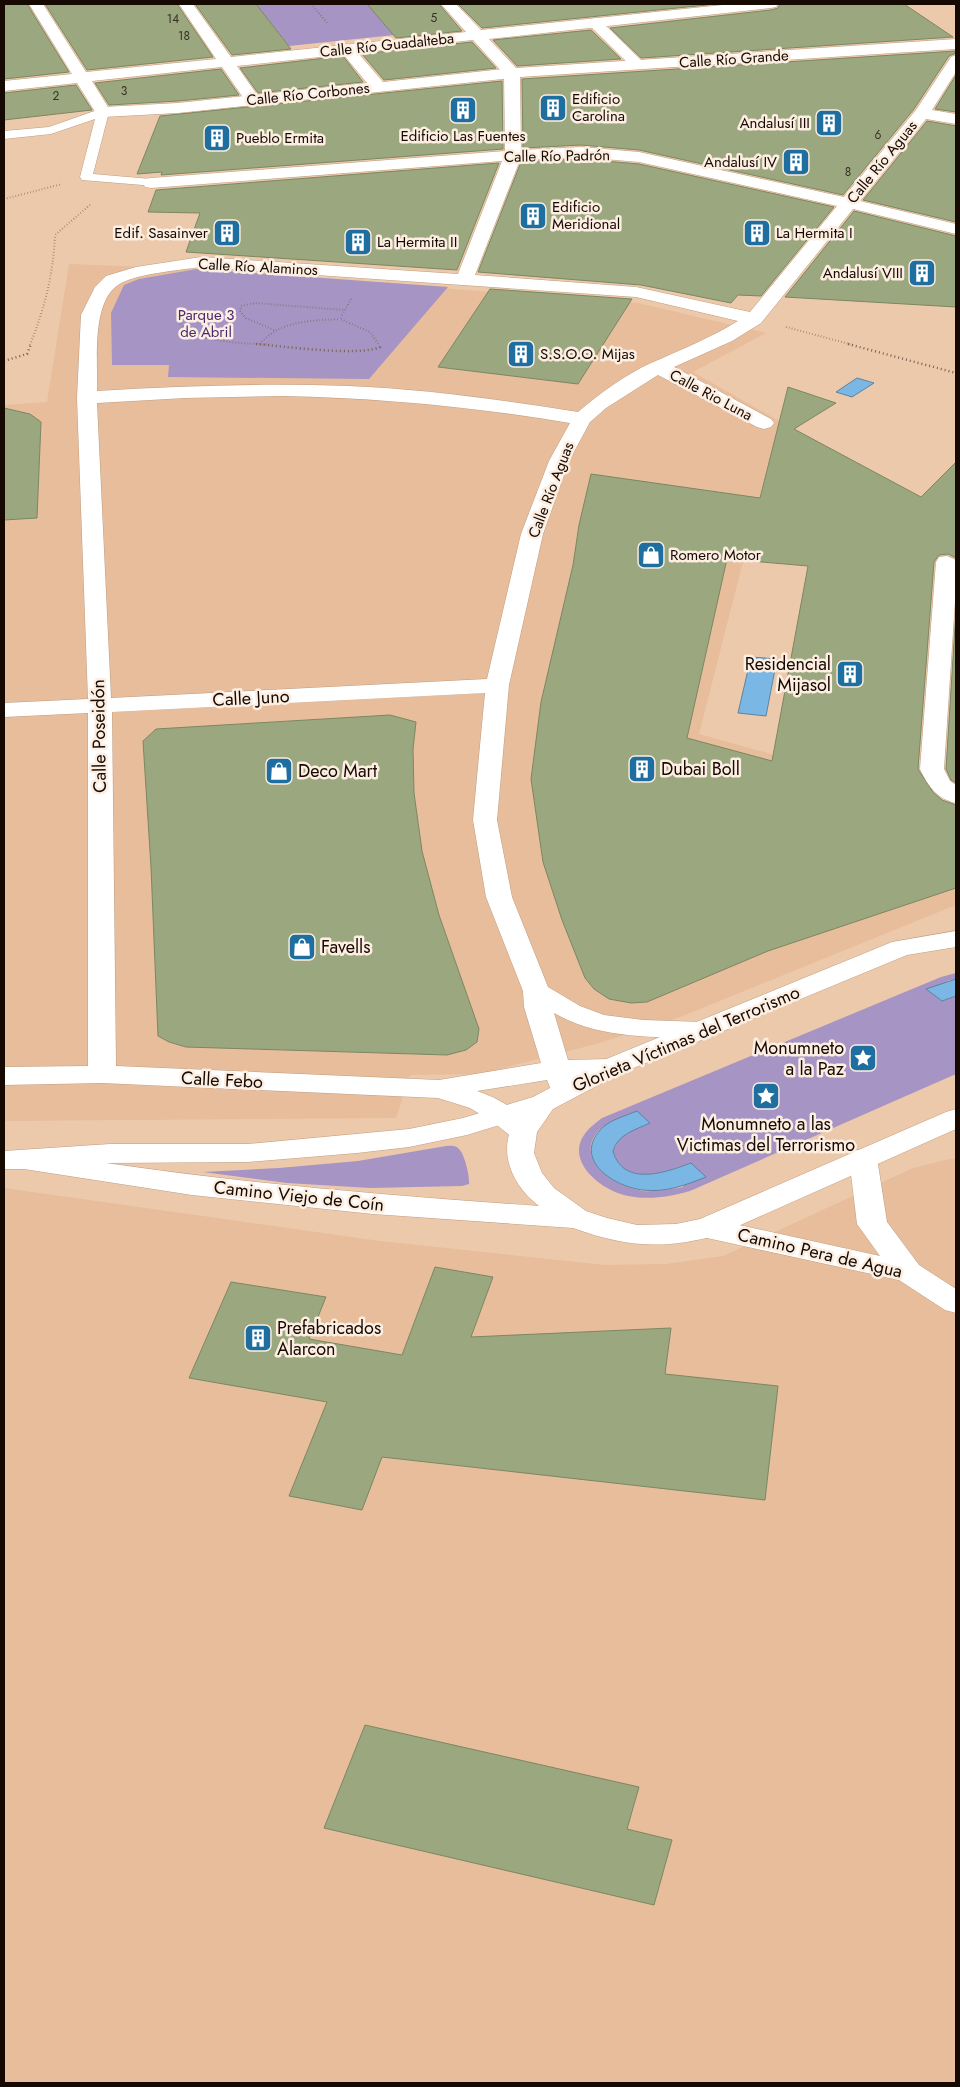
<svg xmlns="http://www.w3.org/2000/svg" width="960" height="2087" font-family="Jost,sans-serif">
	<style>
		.built { fill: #e7bd9b }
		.green { fill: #a694c4; fill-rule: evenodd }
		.water { fill: #7ab7e4; stroke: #5c83a0 }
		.building { fill: #9ba77f; stroke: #7c8761; fill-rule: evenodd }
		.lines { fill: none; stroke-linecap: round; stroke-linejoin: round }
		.service-casing { stroke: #c09e82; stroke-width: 1 }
		.pedestrian-casing { stroke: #c09e82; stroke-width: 1 }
		.minor-casing { stroke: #c09e82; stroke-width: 1 }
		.tertiary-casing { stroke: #c09e82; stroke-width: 1 }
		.path-far1 { stroke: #78614f; stroke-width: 2; stroke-dasharray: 0.5 2.5; stroke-linecap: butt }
		.path { stroke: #78614f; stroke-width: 2.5; stroke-dasharray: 1 3; stroke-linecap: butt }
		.service { fill: #fff; fill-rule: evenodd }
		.pedestrian { fill: #fff; fill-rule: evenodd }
		.minor { fill: #fff; fill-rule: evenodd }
		.tertiary { fill: #fff; fill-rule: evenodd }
		.labels { text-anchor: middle; stroke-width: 5; stroke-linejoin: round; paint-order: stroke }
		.far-number-label { font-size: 12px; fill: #363021 }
		.far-street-label { font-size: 15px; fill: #150902; stroke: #fdeee2 }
		.far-poi-label { font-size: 15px; fill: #150902; stroke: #fdeee2; text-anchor: start }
		.far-park-label { font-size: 15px; fill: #47276e; stroke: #fdeee2 }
		.poi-label { font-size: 18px; fill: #150902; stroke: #fdeee2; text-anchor: start }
		.street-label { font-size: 18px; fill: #150902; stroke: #fdeee2 }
	</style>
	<rect width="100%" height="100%" fill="#edc9ab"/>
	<g class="built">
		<path d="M69,264L197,269L638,303L766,333L693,372L779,421L699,734L929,798L956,809V905L680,1017L596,1044L480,1074L410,1075L396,1118L4,1121V405L47,402Z"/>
		<path d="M949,1159H956V2083H4V1188L380,1241L605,1265L666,1264L723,1256L913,1168Z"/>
	</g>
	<g class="green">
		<path d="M256,4H367L394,35L289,46Z"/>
		<path d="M197,269L448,287L369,379L168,377L169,365H112L111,313L124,285L139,279Z"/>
		<path d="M956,973V979L947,981L942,1001L956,996V1074L690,1191C669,1197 650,1200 628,1196C601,1191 562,1160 587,1131C591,1126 597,1122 602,1118L941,977ZM614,1121L629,1133L620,1137L613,1151C623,1188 667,1172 691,1163L683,1187C670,1189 657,1192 644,1191C616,1188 571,1159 600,1129C604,1126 610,1123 614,1121Z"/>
		<path d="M446,1146C450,1146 454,1145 458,1148C464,1152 470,1176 469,1184L462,1186L370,1188L287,1183L203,1172L279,1168L358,1161Z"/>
	</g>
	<g class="water">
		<path d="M857,378L874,383L852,397L836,392Z"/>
		<path d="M751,657L777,659L766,716L738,713Z"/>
		<path d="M956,979V996L942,1001L926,989Z"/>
		<path d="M637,1111L650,1123C635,1130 618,1134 613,1151C623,1188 667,1172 691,1163L706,1177C686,1185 665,1193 643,1190C615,1187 573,1161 600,1130C609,1120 625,1116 637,1111Z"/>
	</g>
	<g class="building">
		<path d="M4,4H27L69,72L4,79Z"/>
		<path d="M45,4H177L213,57L87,70Z"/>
		<path d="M195,4H256L291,49L232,55Z"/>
		<path d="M367,4H439L462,31L396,38Z"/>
		<path d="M458,4H716L482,28Z"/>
		<path d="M780,4H904L953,37L641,58L610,28L771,10L778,8Z"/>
		<path d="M591,30L621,59L517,66L493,40Z"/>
		<path d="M472,42L496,68L384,80L362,54Z"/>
		<path d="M956,51V53L949,56L914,109L843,195L639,150L581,145L523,148L522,79Z"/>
		<path d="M343,56L363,82L258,93L240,68Z"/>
		<path d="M221,69L239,95L178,101L109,105L95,83Z"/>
		<path d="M956,75V112L935,109Z"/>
		<path d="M502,81L503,149L161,175L162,172L137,174L160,116Z"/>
		<path d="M76,85L92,110L4,120V93Z"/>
		<path d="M927,121L956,126V222L863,200Z"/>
		<path d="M581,159L639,164L834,207L761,296L738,295L731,303L641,285L478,272L521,162Z"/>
		<path d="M499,163L457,270L186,252L200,213L148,212L156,190Z"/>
		<path d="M854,211L956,236V307L785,297Z"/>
		<path d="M490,289L632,299L578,384L438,367Z"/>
		<path d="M788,387L836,403L794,429L921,497L956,462V558L948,554L939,555L934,562L918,769L933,792L942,800L956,805V888L768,951L647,1002L631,1003L609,999L594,989L585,978L562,920L543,862L531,779L541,702L573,565L579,525L591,474L760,498ZM727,559L808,566L772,761L687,738Z"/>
		<path d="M4,408L30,414L41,422L37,518L4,520Z"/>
		<path d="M956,611V783L951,780L946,769Z"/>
		<path d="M390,715L416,722L413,749L414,793L422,851L439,915L479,1029L477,1042L466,1050L447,1055L186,1047L169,1042L158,1036L151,867L143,741L156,729Z"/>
		<path d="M435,1267L493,1277L471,1337L671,1328L665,1374L778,1386L765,1500L382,1457L362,1510L289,1496L327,1402L189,1378L231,1282L326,1297L309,1339L402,1355Z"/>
		<path d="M365,1725L639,1787L627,1829L672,1840L654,1905L324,1828Z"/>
	</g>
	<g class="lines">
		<g class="service-casing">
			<path id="service" d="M103,108L109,112L93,174L151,179L157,183L155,186L82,180L80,177L95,119L51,134L4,139V131L49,127Z"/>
		</g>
		<g class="pedestrian-casing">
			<g id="pedestrian">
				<path d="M595,18L600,20L643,62L646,65L643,68H633L590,26L587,23L590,20Z"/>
				<path d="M347,44L352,46L383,82L512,68L518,70L520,73L518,76L512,78L178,113L103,117L97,115L95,112L97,109L103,107L178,103L367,83L339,49L342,46Z"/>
			</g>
		</g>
		<g class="minor-casing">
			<g id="minor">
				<path d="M29,4H43L86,72L216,59L179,4H193L231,57L466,32L441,4H456L481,30L732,4H778L776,7L771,8L489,39L516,68L956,39V49L520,77L521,150L581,147L639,152L844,197L916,110L951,57L956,55V72L932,110L956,114V124L926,119L860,201L956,224V234L853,209L761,323L732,341L674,367L771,419L774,423L771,427L764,429L757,427L658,375L606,408L590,422L569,461L543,534L509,685L497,820L512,897L548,987L580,1006L604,1015L643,1020L703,1022L713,1024L717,1030L713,1036L703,1038C653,1037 599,1039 554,1013L568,1060L609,1059L619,1062L623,1068L619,1074L609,1077H574L578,1091L574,1097L564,1100L554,1097L547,1080L477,1091C498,1098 525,1113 537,1132L533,1138L523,1141L513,1138L493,1122L470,1108L438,1098L102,1083L4,1085V1067L88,1066V713L4,717V703L88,699L77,398L81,315L95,287L106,276L136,267L201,257L458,274L502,161L151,188L145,187L143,183L145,179L151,178L505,151L504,74L473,40L237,66L260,99L258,102H246L222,67L92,81L111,112L109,115H97L77,83L4,91V81L72,74ZM581,157L639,162L837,206L750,312L636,287L475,275L520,160ZM201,267L636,297L738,321C710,338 681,350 651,363C625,375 599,394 578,412C502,400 425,389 348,386C264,383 180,386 97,391C98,362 91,303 118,285C133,274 181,270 201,267ZM283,396C380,398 475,407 570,423L549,461L521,534L487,679L111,698L97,403L185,398ZM485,693L473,820L486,897L523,991L524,1007L541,1063L439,1080L116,1066L112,712Z"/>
				<path d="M947,556L956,560V586L944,769L950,781L956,785V803C937,799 928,786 920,769L936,562L939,557Z"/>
				<path d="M863,1149L873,1151L877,1158L887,1222L919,1265L956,1289V1313L945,1310L899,1280L707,1238L696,1235L692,1228L696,1221L707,1218L880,1256L857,1224L849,1158L853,1151Z"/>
			</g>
		</g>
		<g class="tertiary-casing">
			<path id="tertiary" d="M956,931V947L907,955L619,1074L553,1109L537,1132L534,1153L542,1173L554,1188L586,1211L607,1218L637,1225L676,1224L700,1219L946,1112L956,1109V1129L718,1235C663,1250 626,1247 573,1228L373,1214L192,1195L24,1169H4V1151L110,1144H248L409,1129L463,1118L533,1097L599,1062L892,942ZM516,1120C496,1150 512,1186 539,1206C394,1196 249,1184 106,1163L248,1162L357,1153L409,1147L467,1135Z"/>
		</g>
		<g class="path-far1">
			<path d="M311,4L328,24"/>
			<path d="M4,199L62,184"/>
			<path d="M351,299L340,319L370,332L379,345"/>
			<path d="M179,313L177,317C179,320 180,325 183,327C198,343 250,343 271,345"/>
			<path d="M786,327L853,345"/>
			<path d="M274,330L246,318L240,311L241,306L255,303L345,310"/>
			<path d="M260,344C280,320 311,321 340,319"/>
			<path d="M30,345C45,307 53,276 55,235L91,204"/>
		</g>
		<g class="path">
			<path d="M256,344C282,346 359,357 380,347L379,344"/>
			<path d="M848,344L956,373"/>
			<path d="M4,361L27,354L31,344"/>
		</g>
		<use href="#service" class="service"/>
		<use href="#pedestrian" class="pedestrian"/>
		<use href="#minor" class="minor"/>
		<use href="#tertiary" class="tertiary"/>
	</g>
	<defs>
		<g id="building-square" transform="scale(1.4375)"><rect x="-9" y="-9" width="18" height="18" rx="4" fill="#1e6ea0" stroke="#fdeee2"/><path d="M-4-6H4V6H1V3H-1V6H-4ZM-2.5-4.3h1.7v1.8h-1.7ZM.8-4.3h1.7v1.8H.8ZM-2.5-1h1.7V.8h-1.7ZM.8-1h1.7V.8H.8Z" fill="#fff"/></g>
		<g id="shop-square" transform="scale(1.4375)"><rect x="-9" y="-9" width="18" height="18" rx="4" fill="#1e6ea0" stroke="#fdeee2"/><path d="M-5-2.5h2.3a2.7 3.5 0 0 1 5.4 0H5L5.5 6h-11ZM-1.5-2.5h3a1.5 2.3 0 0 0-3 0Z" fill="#fff"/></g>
		<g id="sight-square" transform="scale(1.4375)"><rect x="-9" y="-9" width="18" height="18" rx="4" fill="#1e6ea0" stroke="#fdeee2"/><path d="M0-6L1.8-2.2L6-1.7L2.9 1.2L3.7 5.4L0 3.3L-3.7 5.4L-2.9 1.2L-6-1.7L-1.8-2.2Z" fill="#fff"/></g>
	</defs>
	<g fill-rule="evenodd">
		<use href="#building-square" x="553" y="108"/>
		<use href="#building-square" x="463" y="110"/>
		<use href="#building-square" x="829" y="123"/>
		<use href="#building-square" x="217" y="138"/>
		<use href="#building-square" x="796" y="162"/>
		<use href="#building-square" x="533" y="216"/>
		<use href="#building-square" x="227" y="233"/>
		<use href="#building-square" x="757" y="233"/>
		<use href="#building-square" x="358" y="242"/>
		<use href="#building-square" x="922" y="273"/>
		<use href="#building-square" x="521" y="354"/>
		<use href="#shop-square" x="651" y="555"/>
		<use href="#building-square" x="850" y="674"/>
		<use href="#building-square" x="642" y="769"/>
		<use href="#shop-square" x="279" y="771"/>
		<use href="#shop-square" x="302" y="947"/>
		<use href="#sight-square" x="863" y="1058"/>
		<use href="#sight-square" x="766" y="1096"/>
		<use href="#building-square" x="258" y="1338"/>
	</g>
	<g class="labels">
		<g class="far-number-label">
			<text x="434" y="22">5</text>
			<text x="173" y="23">14</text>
			<text x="184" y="40">18</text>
			<text x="124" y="95">3</text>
			<text x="56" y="100">2</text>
			<text x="878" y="139">6</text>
			<text x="848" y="176">8</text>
		</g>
		<g class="far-street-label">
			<text transform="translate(387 45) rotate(-6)" y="5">Calle Río Guadalteba</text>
			<text transform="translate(734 59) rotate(-4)" y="5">Calle Río Grande</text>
			<text transform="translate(308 94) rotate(-6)" y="5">Calle Río Corbones</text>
			<text transform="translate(557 156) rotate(-1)" y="5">Calle Río Padrón</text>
			<text transform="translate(882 162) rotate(-51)" y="5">Calle Río Aguas</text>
			<text transform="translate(258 267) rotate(3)" y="5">Calle Río Alaminos</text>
			<text transform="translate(711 395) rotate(28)" y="5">Calle Rio Luna</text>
			<text transform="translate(551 490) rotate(-69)" y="5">Calle Río Aguas</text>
		</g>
		<g class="far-poi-label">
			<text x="572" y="104">Edificio<tspan x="572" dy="17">Carolina</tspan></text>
			<text x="810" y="128" text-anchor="end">Andalusí III</text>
			<text x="463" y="141" text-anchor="middle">Edificio Las Fuentes</text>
			<text x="236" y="143">Pueblo Ermita</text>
			<text x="777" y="167" text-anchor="end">Andalusí IV</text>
			<text x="552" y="212">Edificio<tspan x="552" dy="17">Meridional</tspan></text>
			<text x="208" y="238" text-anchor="end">Edif. Sasainver</text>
			<text x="776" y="238">La Hermita I</text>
			<text x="377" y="247">La Hermita II</text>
			<text x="903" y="278" text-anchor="end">Andalusí VIII</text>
			<text x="540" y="359">S.S.O.O. Mijas</text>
			<text x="670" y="560">Romero Motor</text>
		</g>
		<g class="far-park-label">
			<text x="206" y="320">Parque 3<tspan x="206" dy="17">de Abril</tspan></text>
		</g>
		<g class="poi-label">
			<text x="831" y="670" text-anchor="end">Residencial<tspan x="831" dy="21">Mijasol</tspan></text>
			<text x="661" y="775">Dubai Boll</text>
			<text x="298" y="777">Deco Mart</text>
			<text x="321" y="953">Favells</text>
			<text x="844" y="1054" text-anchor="end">Monumneto<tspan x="844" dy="21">a la Paz</tspan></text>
			<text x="766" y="1130" text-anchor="middle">Monumneto a las<tspan x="766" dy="21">Victimas del Terrorismo</tspan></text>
			<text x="277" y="1334">Prefabricados<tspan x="277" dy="21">Alarcon</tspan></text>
		</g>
		<g class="street-label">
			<text transform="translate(251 698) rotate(-3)" y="6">Calle Juno</text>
			<text transform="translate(99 736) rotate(-91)" y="6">Calle Poseidón</text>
			<text transform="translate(686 1039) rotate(-23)" y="6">Glorieta Víctimas del Terrorismo</text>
			<text transform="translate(222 1080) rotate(3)" y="6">Calle Febo</text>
			<text transform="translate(299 1196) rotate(6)" y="6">Camino Viejo de Coín</text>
			<text transform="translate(820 1253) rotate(13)" y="6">Camino Pera de Agua</text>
		</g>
	</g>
	<rect width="960" height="2087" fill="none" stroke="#150902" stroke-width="10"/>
</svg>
